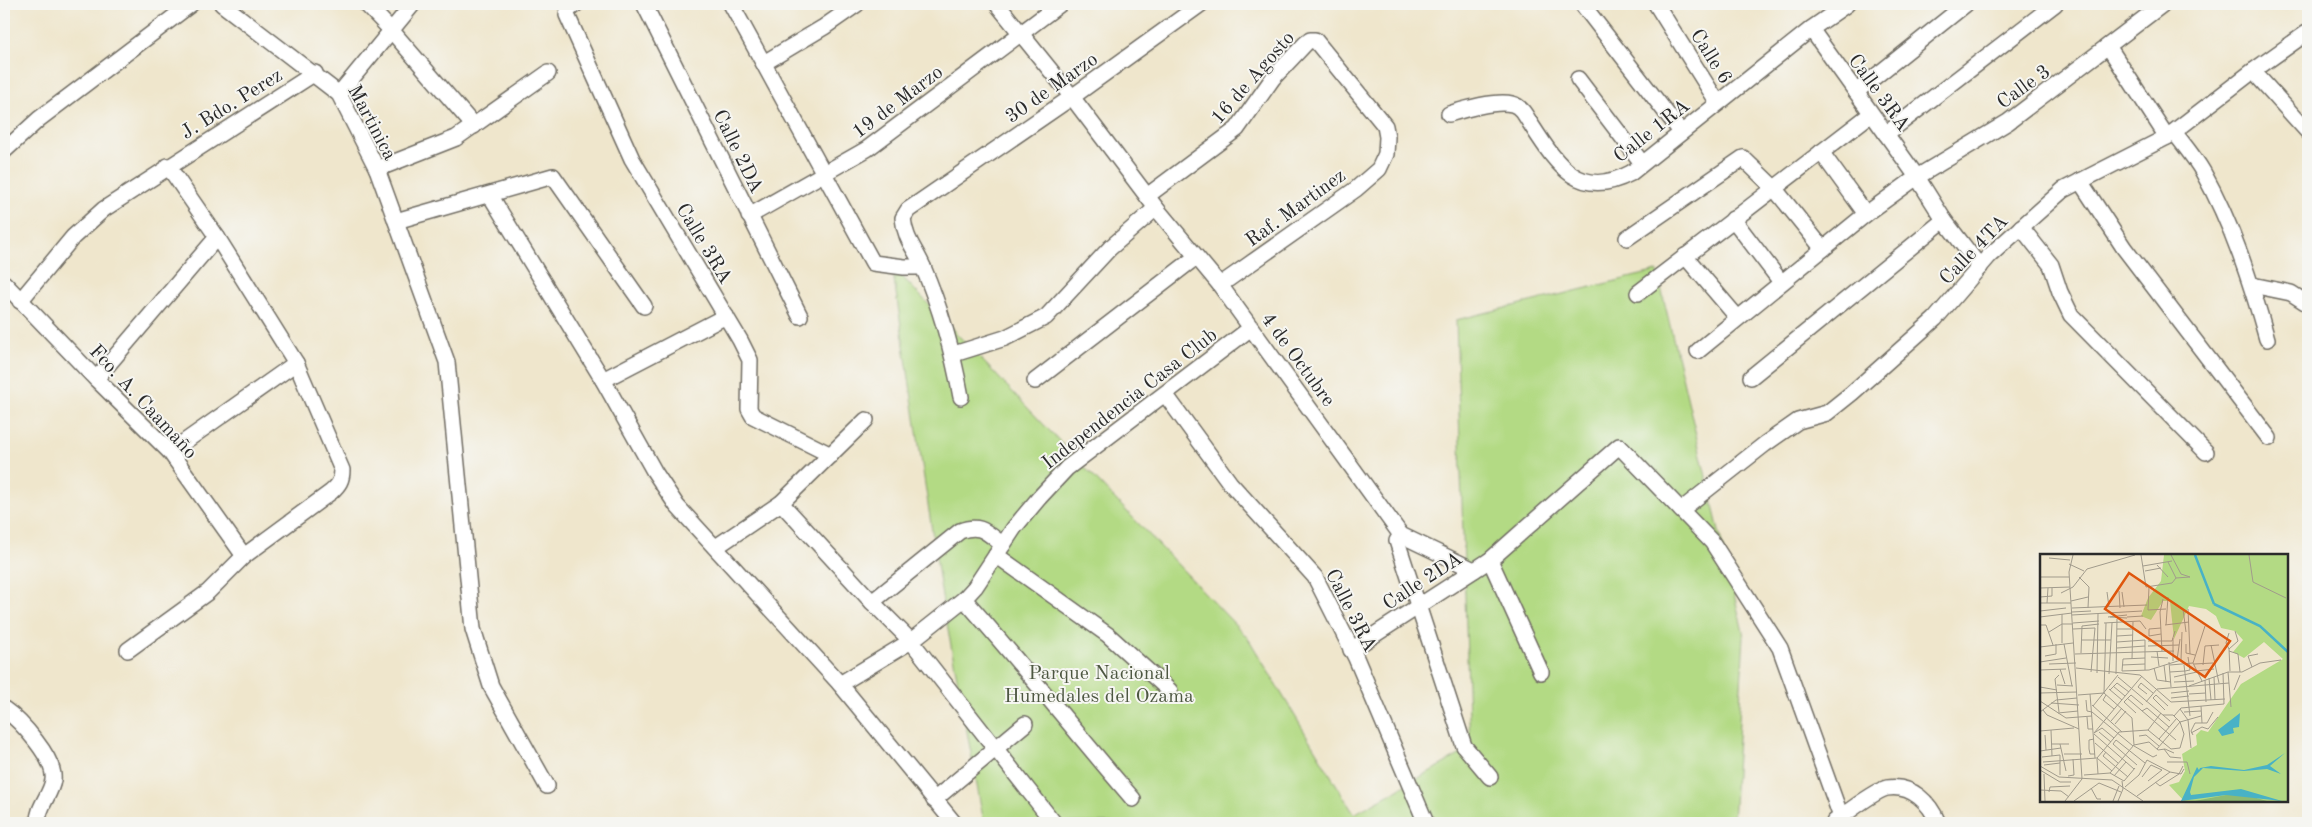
<svg xmlns="http://www.w3.org/2000/svg" width="2312" height="827" font-family="'Old Standard TT',serif">
	<style>
		.green { fill: #b3da84; stroke: #6f8258 }
		.lines { fill: none; stroke-linecap: round; stroke-linejoin: round }
		.street-casing { stroke: #706c63; stroke-width: 18 }
		.street { stroke: #fff; stroke-width: 15 }
		.labels { text-anchor: middle; stroke-width: 4; stroke-linejoin: round; paint-order: stroke }
		.street-label { font-size: 20px; fill: #2b2b2b; stroke: #f6f6f2 }
		.park-label { font-size: 20px; fill: #4d5741; stroke: #f6f6f2 }
		.inset-river { fill: none; stroke: #48b2c6; stroke-width: 2.5 }
		.inset-road { fill: none; stroke: #a19b8c; stroke-width: 1 }
		.view { fill: #df570e; fill-opacity: 0.15; stroke: #df570e; stroke-width: 2.5 }
		.inset-edge { fill: none; stroke: #2b2b2b; stroke-width: 2.5 }
	</style>
	<rect width="100%" height="100%" fill="#f6f6f2"/>
	<filter id="ink" filterUnits="userSpaceOnUse"><feTurbulence type="fractalNoise" baseFrequency=".02" numOctaves="2"/><feDisplacementMap in="SourceGraphic" scale="10" xChannelSelector="R" yChannelSelector="G"/><feConvolveMatrix kernelMatrix="1 2 1 2 8 2 1 2 1" color-interpolation-filters="sRGB"/></filter>
	<filter id="wash" filterUnits="userSpaceOnUse"><feTurbulence type="fractalNoise" baseFrequency=".0096" numOctaves="4" result="noise"/><feDisplacementMap in="SourceGraphic" scale="20" xChannelSelector="R" yChannelSelector="G"/><feGaussianBlur stdDeviation="1.12" result="paint"/><feColorMatrix in="noise" values="0 0 0 0 0 0 0 0 0 0 0 0 0 0 0 0 0 1.4 0 .05"/><feComposite in="paint" operator="in"/></filter>
	<g filter="url(#wash)">
		<rect width="100%" height="100%" fill="#efe6cc"/>
		<path class="green" d="M892,266L1248,638L1354,814L1470,749L1456,320L1657,271L1744,636L1733,823H984L942,597Z"/>
	</g>
	<g filter="url(#ink)">
		<g class="lines">
			<g class="street-casing">
				<g id="street">
					<path d="M222,4L339,94L377,169L447,362L473,629L491,686L547,786"/>
					<path d="M366,4L391,30L474,126"/>
					<path d="M576,4L568,10L567,15L632,159L740,340L750,360L749,409L753,416L831,455"/>
					<path d="M644,4L800,316"/>
					<path d="M731,4L873,263L904,267H923"/>
					<path d="M997,4L1072,97L1156,208L1220,285L1401,535L1474,570"/>
					<path d="M1582,4L1681,132"/>
					<path d="M1656,4L1718,103"/>
					<path d="M1811,29L1917,177L1944,220L1980,267"/>
					<path d="M2108,46L2167,137"/>
					<path d="M764,63L824,27L857,4"/>
					<path d="M2253,71L2308,132"/>
					<path d="M1578,79L1642,163"/>
					<path d="M1856,92L1966,4"/>
					<path d="M339,94L413,4"/>
					<path d="M1449,114C1465,109 1496,100 1512,104C1521,106 1526,116 1530,123C1556,163 1578,201 1631,173L1811,29L1847,4"/>
					<path d="M2174,132C2184,145 2195,158 2203,172C2232,224 2251,282 2267,339"/>
					<path d="M1886,134L2055,4"/>
					<path d="M4,151L39,119L191,4"/>
					<path d="M1821,152L1866,214"/>
					<path d="M377,169L456,138L548,73"/>
					<path d="M2080,181L2124,248L2269,438"/>
					<path d="M490,195L603,380L654,471L677,506L840,684L954,823"/>
					<path d="M1147,196L1237,129L1273,78L1306,43L1310,40H1315L1385,126L1387,137L1386,154L1379,169L1356,189L1220,285"/>
					<path d="M749,216L867,149L1060,4"/>
					<path d="M1733,219L1781,282"/>
					<path d="M396,221L553,176L644,306"/>
					<path d="M2021,227L2051,265L2060,292L2071,315L2206,452"/>
					<path d="M1627,238L1743,158L1774,188L1823,249"/>
					<path d="M1685,256L1737,317"/>
					<path d="M4,283L96,379L170,452L244,556"/>
					<path d="M2252,285L2291,293L2308,304"/>
					<path d="M1638,293L1871,114"/>
					<path d="M20,301L73,237L104,209L315,73"/>
					<path d="M1698,351L1866,214L1917,177L2008,122L2163,4"/>
					<path d="M954,354L1005,338L1046,317L1110,248L1156,208"/>
					<path d="M1751,377L1944,220"/>
					<path d="M96,379L217,237"/>
					<path d="M603,380L726,316"/>
					<path d="M1035,381L1196,257"/>
					<path d="M1165,394L1230,483L1315,577L1356,658L1426,823"/>
					<path d="M961,397C953,353 941,309 923,267C915,248 905,240 903,218L908,210L1072,97L1201,4"/>
					<path d="M170,452L296,363"/>
					<path d="M781,503L872,602L911,641L1054,823"/>
					<path d="M1681,510L1765,444L1798,421L1827,413L1852,393L1935,319L1989,256L2063,190L2167,137L2253,71L2308,32"/>
					<path d="M1401,535L1397,541L1464,746L1490,777"/>
					<path d="M716,547L781,503L866,420"/>
					<path d="M996,555L1108,635L1170,691"/>
					<path d="M1490,560L1541,672"/>
					<path d="M964,599C1022,664 1076,733 1133,799"/>
					<path d="M872,602L960,531C981,523 987,533 1003,545"/>
					<path d="M128,650L208,592L244,556L331,492C339,485 342,480 342,470L296,363L217,237L168,166"/>
					<path d="M1351,650L1490,560L1619,446L1712,542L1780,648L1841,817"/>
					<path d="M840,684L911,641L964,599L975,587L1014,528L1039,498L1067,468L1251,328"/>
					<path d="M4,709C20,720 56,759 53,780C51,795 37,807 38,823"/>
					<path d="M934,800L1025,724"/>
					<path d="M1834,822C1845,814 1876,790 1887,788C1912,784 1930,803 1938,823"/>
				</g>
			</g>
			<use href="#street" class="street"/>
		</g>
	</g>
	<g class="labels">
		<g class="street-label">
			<text transform="translate(1712 56) rotate(58)" y="7">Calle 6</text>
			<text transform="translate(1252 77) rotate(-49)" y="7">16 de Agosto</text>
			<text transform="translate(2023 86) rotate(-36)" y="7">Calle 3</text>
			<text transform="translate(1051 87) rotate(-35)" y="7">30 de Marzo</text>
			<text transform="translate(1880 92) rotate(54)" y="7">Calle 3RA</text>
			<text transform="translate(897 101) rotate(-37)" y="7">19 de Marzo</text>
			<text transform="translate(231 103) rotate(-32)" y="7">J. Bdo. Perez</text>
			<text transform="translate(373 122) rotate(62)" y="7">Martinica</text>
			<text transform="translate(1651 130) rotate(-38)" y="7">Calle 1RA</text>
			<text transform="translate(739 151) rotate(64)" y="7">Calle 2DA</text>
			<text transform="translate(1295 207) rotate(-36)" y="7">Raf. Martinez</text>
			<text transform="translate(705 243) rotate(59)" y="7">Calle 3RA</text>
			<text transform="translate(1973 249) rotate(-46)" y="7">Calle 4TA</text>
			<text transform="translate(1299 359) rotate(54)" y="7">4 de Octubre</text>
			<text transform="translate(1129 398) rotate(-38)" y="7">Independencia Casa Club</text>
			<text transform="translate(144 401) rotate(47)" y="7">Fco. A. Caamaño</text>
			<text transform="translate(1422 580) rotate(-33)" y="7">Calle 2DA</text>
			<text transform="translate(1352 610) rotate(63)" y="7">Calle 3RA</text>
		</g>
		<g class="park-label">
			<text x="1099" y="679">Parque Nacional<tspan x="1099" dy="23">Humedales del Ozama</tspan></text>
		</g>
	</g>
	<g transform="translate(2040 554)">
		<rect width="248" height="248" fill="#efe6cc"/>
		<path d="M124,1H247V247H144L129,231L139,228L145,217L142,200L157,191L156,181L161,176L168,178L201,130L243,105L224,88L204,104L193,98L203,86L195,77L181,74L176,62L166,55L149,52L134,85L130,47H123L111,66L101,62L108,44L121,27Z" fill="#b3da84"/>
		<path d="M186,241H206L227,247H155Z" fill="#8eba72"/>
		<path d="M200,159L199,173L193,174L194,179L182,182L178,176ZM245,199L230,212L241,220L227,215L204,217L163,214L154,223L150,238L151,241L201,235L242,247L186,241L141,247L157,213L159,216L160,214L171,212L204,216L227,211Z" fill="#48b2c6"/>
		<path class="inset-river" d="M155,1L174,50M174,50L220,72L248,98"/>
		<path class="inset-road" d="M33,1L29,18L42,225M101,1L106,33L132,29L136,24M131,1L141,20L150,23L136,24M209,1L213,28L246,44M9,4L30,6M128,8L136,24M29,10L44,17M117,11L128,23M103,12L132,7M105,17L121,14M0,23H29M39,23L49,33L48,54M109,33L108,56L126,55M0,34L30,33M79,37L80,54M67,38L69,53M82,38L84,53M21,39L33,33L47,15L95,1M0,43L12,42V34M31,47L48,43M0,49H31M7,49L8,34M32,54L107,51M143,55L146,78M148,55L150,100M0,57L26,54M32,58L51,57M22,60V89M32,61L102,57M0,63L32,59M68,63L87,61M70,63L87,64M87,63L103,62M33,69L59,67M64,69L100,67L106,75M0,71H6L13,91M125,71L149,68M126,71L128,43M121,74L109,75V82L121,80M33,75L55,74M77,75H93M9,78L22,70H33M189,79L186,89L189,95M77,82L93,81M133,84V107M42,86H71M108,87H132L135,77M77,88L105,86V116M24,90L32,132M146,90V99L155,101M171,91L179,129M108,92L139,91M0,93L33,89M77,94L105,92M117,97L119,112M122,97L120,58L123,45M189,97L198,100L200,118M41,99L42,72L59,70M35,100L134,97M5,102L16,100V90M111,103L128,104M92,105L93,68M137,106L140,85M0,108L26,104M129,108L131,133M9,110L36,109M154,110L173,109M82,111L105,110M124,111L126,128M130,111L153,109M144,111L150,162M163,111L165,92L179,91M212,113L208,102L218,100M36,114L100,121L131,148M114,114L117,126L131,128M20,115L25,130M0,116L26,115M82,117L109,116L141,106L142,78M82,117L83,105L105,104M145,117L150,116L148,103M156,117L174,115M190,117L189,95L198,87L195,77M51,118L55,74M130,118L145,117M188,118L191,153M57,119L58,60M69,120L72,69M76,120L77,65M78,123L130,167M134,123L157,118M174,123L175,146M169,124L171,146M165,126L166,148M162,127L153,109L165,72M134,128L154,127M17,131L33,132M73,132L85,142M149,132L188,118H202L220,109L241,106M0,133L17,136M69,135L82,146M117,135L189,129M70,136L77,129L89,138M194,136L200,121M0,139L37,138M64,139L66,69M131,139L149,137M50,140L55,204M107,140L98,133L101,129L113,139M149,140L166,139M38,141L64,139L92,164L94,191L70,219M66,141L63,146L74,155M87,144L136,186M131,144L149,142M46,146L47,157L52,158L93,192M0,147L26,164L52,162M106,148L117,135M131,148L185,145M11,149L39,151M52,151L82,178M53,152L78,121M161,152L162,169M140,155L148,166L151,194M3,156L7,161L39,175M125,156L113,144L116,141L128,152M102,157L107,154L129,173M0,158L16,146L37,144M19,158L15,125L19,121M144,158L161,157M18,159L38,157M96,159L84,148L91,141L103,151M134,162L141,154L184,150L183,119M47,163L48,175H53M71,167L82,154M75,170L86,157M11,176L12,202M108,176L131,195L140,194L144,180L140,168L133,161H123M108,176L121,159M0,177L34,174M59,178L71,188M54,179L102,122M54,179L62,174L74,184M151,179L162,173L168,175L178,163M54,180L94,215M5,181L6,196M153,181L151,177L155,169H167L173,158M99,182L106,181L119,192M54,185L49,186V195L50,200H55M119,185L137,164M109,188L118,196L125,195L134,199M55,189L78,209M11,190H29M20,190L26,217M94,191L109,188M94,192L113,203L117,201M117,195L140,168L161,162M124,195L130,203L141,204M0,197L21,194M66,198L63,202L88,223M24,200H42M2,203L20,201V221M57,204L79,178L108,176M57,204L72,217M57,205L58,220M3,208L57,204M127,208H147L150,220M4,211L20,209M97,211L73,190L76,186L105,209M0,212L19,223L72,226L103,247M0,216L20,228H31M70,219L84,227L95,214M4,220L5,247M44,221L70,219M28,222L34,221L33,205M74,222L86,208M102,223L111,211L122,216L108,227M115,228L120,232L139,220L143,212M59,229L81,238M85,233L99,221L107,206L130,218L141,220L144,215M51,234L57,245H61M0,236L21,237L29,243M9,238L10,233L30,232M97,242L130,218M25,247L42,225M34,247L59,229M73,247L79,232M78,247L83,235L82,227"/>
		<path class="view" d="M89,19L190,87L165,123L65,55Z"/>
		<rect width="248" height="248" class="inset-edge"/>
	</g>
	<rect width="2312" height="827" fill="none" stroke="#f6f6f2" stroke-width="20"/>
</svg>
